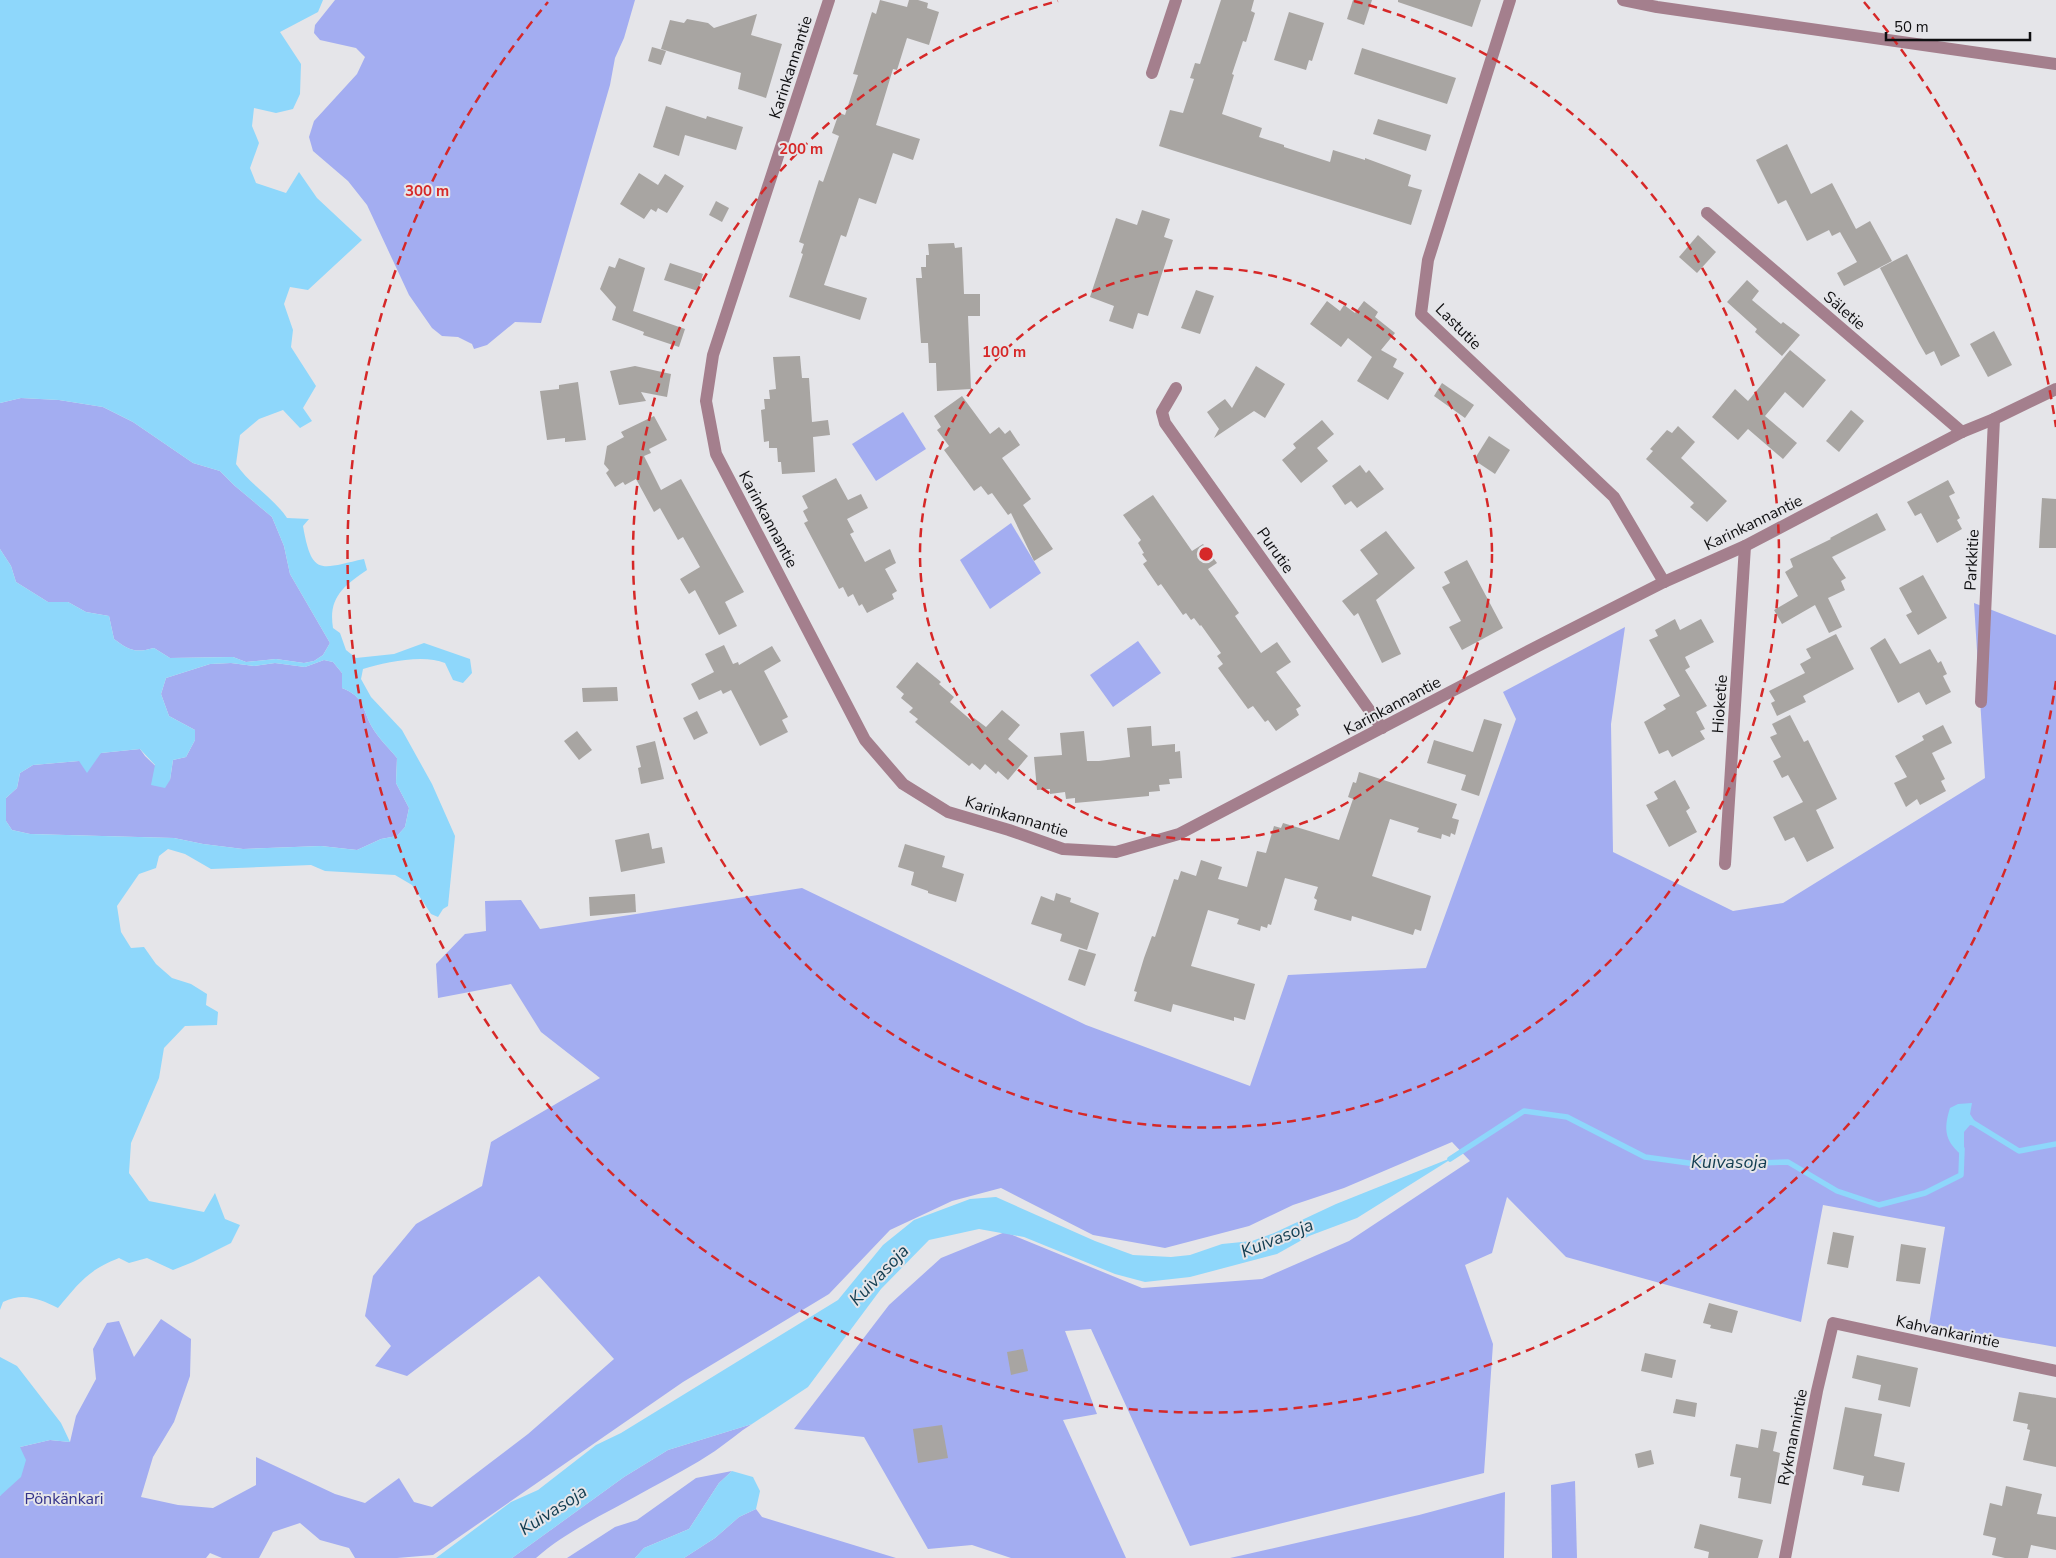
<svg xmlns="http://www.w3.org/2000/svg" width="2056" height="1558" font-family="'Nunito Sans',sans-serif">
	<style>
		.green { fill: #a3adf1 }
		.water { fill: #8ed7fb; fill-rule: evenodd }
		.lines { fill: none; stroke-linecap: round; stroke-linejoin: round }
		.stream { stroke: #8ed7fb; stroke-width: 5.5 }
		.building { fill: #a8a5a2 }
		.minor { stroke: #a47f8d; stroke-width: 12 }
		.ring { fill: none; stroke: #d62828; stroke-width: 2.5; stroke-dasharray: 9 6 }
		.labels { text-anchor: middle; stroke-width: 4; stroke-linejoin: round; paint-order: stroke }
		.street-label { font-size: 16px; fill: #0f0f11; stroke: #e5e5e9 }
		.park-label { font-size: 16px; fill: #33328a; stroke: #e5e5e9 }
		.water-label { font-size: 18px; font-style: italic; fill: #123d50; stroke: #e5e5e9 }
		.centre { fill: #d62828; stroke: #e5e5e9; stroke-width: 2.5 }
		.ring-label { font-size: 15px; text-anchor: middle; font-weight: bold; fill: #d62828; stroke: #e5e5e9; stroke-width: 4; stroke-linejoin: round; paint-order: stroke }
	</style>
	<rect width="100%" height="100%" fill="#e5e5e9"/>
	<g class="green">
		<path d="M335,0H635L624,38L615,58L610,85L541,323L515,322L487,345L474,349L472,344L458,337L442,336L432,328L409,295L367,205L348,181L313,151L309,137L314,121L357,74L365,57L356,48L320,40L314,33L315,25Z"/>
		<path d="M21,398L59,400L103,407L133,422L193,463L220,471L235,486L272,517L284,546L290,574L330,643L323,655L314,661L304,663L276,659L246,662L233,657L170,658L154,648C135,653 130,651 114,639L109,616L86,612L68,602H48L16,582L11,566L0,549V403Z"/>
		<path d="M903,412L926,449L876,481L852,444Z"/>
		<path d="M1011,523L1041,573L990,609L960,560Z"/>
		<path d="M1974,603L2056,635V1347L1929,1325L1945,1227L1823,1205L1801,1322L1566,1257L1507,1197L1492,1253L1465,1265L1493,1344L1484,1473L1190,1546L1091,1329L1065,1331L1097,1414L1063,1420L1126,1558H1011L972,1545L928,1549L864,1437L794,1429L889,1305L941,1258L1005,1232L1142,1288L1262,1279L1349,1241L1470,1161L1452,1142L1344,1188L1293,1205L1249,1226L1165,1248L1093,1235L1001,1188L952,1201L890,1230L829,1294L683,1382L433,1555L397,1558H355L349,1548L320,1540L300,1523L273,1532L259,1558H222L210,1553L206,1558H0V1496L20,1447L50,1440L70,1442L76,1416L96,1379L93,1349L107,1323L119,1321L134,1357L161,1319L191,1339L190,1376L174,1422L153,1457L141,1497L178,1505L213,1508L256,1485V1457L335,1494L365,1503L399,1478L414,1502L432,1507L528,1434L614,1359L539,1276L407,1376L375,1366L391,1346L365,1316L373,1276L416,1224L482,1186L491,1142L600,1078L541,1032L511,984L438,998L436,964L465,934L486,931L485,901L521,900L540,929L802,888L1086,1025L1250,1086L1288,975L1426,968L1516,719L1503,692L1625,627L1611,724L1613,852L1733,911L1783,903L1985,778Z"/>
		<path d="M1138,641L1161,673L1113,707L1090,675Z"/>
		<path d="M324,660L333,662L342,673V688C365,697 362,709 372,727C378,738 389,748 397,758L396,783L409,808L405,827L397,836L381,839L357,850L321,846L243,849L203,844L174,838L30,834L12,830L6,821V798L17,788L20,773L33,765L79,761L101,753L140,749L145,756L170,780L173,760L186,757L195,740V730L169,716L161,694L166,678L210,664L231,663L254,666L275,663L305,667Z"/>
		<path d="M752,1424C739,1432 728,1442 715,1451C694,1465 671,1477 649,1489C611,1511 569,1529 536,1558H512L624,1477L668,1450Z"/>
		<path d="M732,1471L719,1483L689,1529L644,1548L635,1558H567L615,1527L637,1520L696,1478Z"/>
		<path d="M1575,1481L1577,1558H1552L1551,1485Z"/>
		<path d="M1505,1492L1504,1558H1230L1419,1515Z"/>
		<path d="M756,1509L762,1517L896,1558H684L715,1538L739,1517Z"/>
	</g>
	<g class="water">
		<path d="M0,0H323L318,12L280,32L301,64L300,94L293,109L276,113L254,108L252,126L259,143L250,168L256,183L286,193L299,172L317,198L362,240L308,290L290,287L284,304L293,330L291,347L316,386L303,408L312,421L300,428L283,410L259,419L240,435L236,464C250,485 273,497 287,518L309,519L303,526C312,578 321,568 364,559L367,570C344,586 328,597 333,628L340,633L346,650L356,658L394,654L424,643L470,659L472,673L463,683L453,680L445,663C424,654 385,662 363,669L361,679L371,697L402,730L432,784L455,836L448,906L443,909L438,917L431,914L412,885L395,875L325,871L311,865L211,869L185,854L168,849L159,856L156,868L139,874L117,906L121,932L131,948L144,947L156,964L172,978L191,984L207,994L206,1005L218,1012L217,1025L185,1026L164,1048L159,1078L131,1143L129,1173L149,1201L204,1212L215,1193L225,1219L240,1225L231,1243L193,1262L173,1270L147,1258L129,1263L119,1258C88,1270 79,1283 58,1308C39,1299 24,1292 3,1302L0,1310V549L11,566L16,582L48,602H68L86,612L109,616L114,639C130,651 135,653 154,648L170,658L233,657L246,662L276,659L304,663L314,661L323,655L330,643L290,574L284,546L272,517L235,486L220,471L193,463L133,422L103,407L59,400L21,398L0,403ZM324,660L333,662L342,673V688C365,697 362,709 372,727C378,738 389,748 397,758L396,783L409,808L405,827L397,836L381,839L357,850L321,846L243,849L203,844L174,838L30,834L12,830L6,821V798L17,788L20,773L33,765L79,761L87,773L101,753L140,749L155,765L151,785L165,788L170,780L173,760L186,757L195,740V730L169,716L161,694L166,678L210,664L231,663L254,666L275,663L305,667Z"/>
		<path d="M1972,1103L1970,1114L1978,1126L1970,1125L1964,1132V1157C1945,1142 1943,1130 1950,1108L1958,1104Z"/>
		<path d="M1456,1156L1357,1218L1309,1236L1277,1254L1190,1277L1145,1282L1115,1274L1024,1237L979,1229L929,1240L881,1289L808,1387L752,1424L668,1450L624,1477L512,1558H436L511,1502L538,1490L596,1445L621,1433L838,1300L883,1245L914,1220L970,1199L996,1197L1095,1241L1133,1255L1171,1257L1190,1255L1222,1244L1252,1241L1274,1233L1336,1204Z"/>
		<path d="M0,1357L17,1366L61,1423L70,1442L50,1440L20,1447L26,1460L21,1477L0,1496Z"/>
		<path d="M732,1471L753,1477L760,1491L756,1509L739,1517L715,1538L684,1558H635L644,1548L689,1529L719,1483Z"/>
	</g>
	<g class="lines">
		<g class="stream">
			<path d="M1972,1122L2019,1151L2056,1144"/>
			<path d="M1450,1159L1524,1111L1567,1117L1645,1157L1703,1165L1788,1162L1837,1191L1879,1205L1925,1193L1961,1175L1962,1149"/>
		</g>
	</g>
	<g class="building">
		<path d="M880,0L907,7L909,0H918L928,3L927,8L939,12L929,45L907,38L897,70L893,69L876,125L920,139L913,160L893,153L876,204L859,198L846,237L841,235L824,285L867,298L860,320L789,297L803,254L801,253L804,244L799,242L819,180L823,182L839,136L832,133L839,113L845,115L858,75L853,74L872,12L876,14Z"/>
		<path d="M1221,0H1254L1251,11L1255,13L1246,42L1243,41L1232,74L1234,75L1222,114L1262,128L1259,137L1284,145V147L1330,162L1333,150L1365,160V158L1411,175L1408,186L1422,190L1411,225L1159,146L1170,110L1183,113L1194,79L1190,78L1195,63L1200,64Z"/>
		<path d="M1353,0H1372L1364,25L1347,19Z"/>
		<path d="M1398,0H1481L1472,27L1398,2Z"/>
		<path d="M1289,12L1324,23L1312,61L1309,60L1306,70L1274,60Z"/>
		<path d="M757,14L751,35L782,44L766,98L738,89L741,73L661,49L670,20L684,23L687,19L708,23L714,28Z"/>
		<path d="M652,47L666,51L661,65L648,61Z"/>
		<path d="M1362,48L1456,78L1447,104L1354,74Z"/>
		<path d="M666,106L706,119L707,116L743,127L736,150L685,135L679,156L653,147Z"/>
		<path d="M1378,119L1431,135L1426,151L1373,134Z"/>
		<path d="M1787,144L1811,194L1832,183L1856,229L1870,221L1892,261L1844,286L1837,273L1857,262L1840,232L1832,236L1829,230L1807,241L1786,200L1778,204L1756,160Z"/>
		<path d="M639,173L658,185L665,174L684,186L667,213L658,208L656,212L651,209L644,219L620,204Z"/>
		<path d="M716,201L729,208L722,222L709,215Z"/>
		<path d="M1142,210L1170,219L1164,237L1173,240L1148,316L1138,313L1133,329L1109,321L1114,306L1090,297L1116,218L1137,225Z"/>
		<path d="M1698,235L1716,252L1697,273L1679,257Z"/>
		<path d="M954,243L955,248L962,247L964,294H980V316H968L971,389L937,391L936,363H929L928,343H921L916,278H922L921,267H926V255H929L928,244Z"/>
		<path d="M1907,254L1960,356L1941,366L1934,351L1926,355L1919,343L1880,268Z"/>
		<path d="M619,258L645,268L633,311L685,329L679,347L643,335L644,332L612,320L616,307L600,289L609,266L615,268Z"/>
		<path d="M670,263L703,274L698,291L664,280Z"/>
		<path d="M1747,280L1759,291L1752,300L1781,324L1783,322L1800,335L1782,356L1755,332L1757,329L1727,302Z"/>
		<path d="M1196,290L1214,296L1200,334L1181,328Z"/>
		<path d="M1327,301L1340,311L1344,305L1355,313L1364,301L1378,312L1375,317L1395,333L1381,350L1397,359L1393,367L1404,373L1388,400L1357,381L1372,357L1348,338L1341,347L1310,324Z"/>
		<path d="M1994,331L2012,365L1988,377L1970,344Z"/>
		<path d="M1790,350L1826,380L1803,408L1785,392L1765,416L1797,443L1783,459L1748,429L1738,440L1712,417L1735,389L1748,401Z"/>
		<path d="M800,356L802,378H809L812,422L828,420L830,435L813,437L815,472L782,474L781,462H778L777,448H769V441L764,442L761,410L765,409L764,399H770L769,390L776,389L773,357Z"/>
		<path d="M635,366L671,374L667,397L641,392L646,401L619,405L610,371Z"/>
		<path d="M1256,366L1285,384L1265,418L1254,411L1214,438L1219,429L1207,412L1225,399L1232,408Z"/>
		<path d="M578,382L586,440L565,442V438L547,440L540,391L559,389V385Z"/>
		<path d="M1442,383L1474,405L1465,418L1434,396Z"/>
		<path d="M962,396L990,434L999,427L1005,434L1010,430L1020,445L1002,458L1031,499L1023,505L1053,549L1034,561L1011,513L1008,515L992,493L988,495L981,486L974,491L944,450L949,446L937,430L941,427L934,416Z"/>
		<path d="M1851,410L1864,421L1839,452L1826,441Z"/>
		<path d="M654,416L667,440L649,449L651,453L644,456L661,490L681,479L744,592L725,602L737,626L719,635L695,590L689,594L680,579L700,567L683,537L678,540L660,508L654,512L636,479L625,485L623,482L615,487L606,473L609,470L604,464L607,446L624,437L621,432Z"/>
		<path d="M1322,420L1334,434L1317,448L1328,461L1301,483L1282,460L1296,448L1293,444Z"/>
		<path d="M1678,426L1695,442L1681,458L1727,501L1707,522L1690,507L1694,503L1646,459L1653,451L1650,449L1667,430L1672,433Z"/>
		<path d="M1489,436L1510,450L1495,474L1474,460Z"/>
		<path d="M1360,465L1366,473L1369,470L1384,489L1357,508L1351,501L1345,505L1332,486Z"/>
		<path d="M836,478L848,500L861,494L868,508L847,519L854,532L850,534L865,562L890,549L896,563L885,569L897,591L892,594L894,599L867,613L862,604L859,606L853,594L848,597L843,587L839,589L804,523L808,521L803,511L808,508L802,496Z"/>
		<path d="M1948,480L1955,493L1949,496L1960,518L1957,520L1962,529L1937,543L1921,513L1915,516L1907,502Z"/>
		<path d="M1153,495L1192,551L1203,544L1217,563L1208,569L1239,613L1235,616L1261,653L1277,642L1291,662L1276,672L1301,706L1296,709L1299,715L1276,731L1268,720L1265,722L1253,706L1248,709L1218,668L1223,664L1217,656L1221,653L1201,625L1200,626L1194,618L1191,620L1186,613L1183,615L1161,584L1158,586L1143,564L1147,561L1142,554L1144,553L1138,543L1141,540L1123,515Z"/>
		<path d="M2042,498L2056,499V548H2039Z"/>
		<path d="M1877,513L1886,530L1832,557L1846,578L1841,581L1845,590L1828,598L1842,627L1829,633L1815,605L1782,624L1774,610L1798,596L1785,572L1793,567L1790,559L1831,539L1830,538Z"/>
		<path d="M1386,531L1415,568L1376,600L1401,654L1382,663L1358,613L1354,616L1342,601L1378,574L1360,550Z"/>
		<path d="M1467,560L1503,628L1462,650L1449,627L1461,621L1442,587L1450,583L1444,572Z"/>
		<path d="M1923,575L1947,618L1918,635L1906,615L1912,612L1899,588Z"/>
		<path d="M1675,619L1680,630L1701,619L1714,642L1685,657L1690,667L1685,670L1707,706L1696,712L1705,729L1700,731L1705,739L1672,757L1668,750L1659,754L1644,722L1666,709L1663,705L1680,696L1649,640L1658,636L1655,630Z"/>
		<path d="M1836,634L1854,669L1803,696L1806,702L1777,716L1771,703L1775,701L1769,691L1805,673L1800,664L1811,658L1806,649Z"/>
		<path d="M1885,638L1900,664L1930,649L1938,663L1941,661L1947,674L1943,676L1951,692L1926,705L1919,692L1898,703L1870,648Z"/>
		<path d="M724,645L733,664L738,662L739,665L772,646L781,661L764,671L788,717L782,720L788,732L760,746L731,690L723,694L721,690L699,700L691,684L714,672L705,654Z"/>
		<path d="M917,662L941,682L939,684L954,697L950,702L972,721L974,718L986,727L1002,710L1020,725L1008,739L1028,756L1008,780L998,771L996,774L985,764L980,770L972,763L969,766L915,722L918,719L909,712L913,708L901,698L904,694L896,687Z"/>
		<path d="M617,687L618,701L583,702L582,688Z"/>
		<path d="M697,711L708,733L694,740L683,718Z"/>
		<path d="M1790,715L1804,742L1808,740L1837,799L1816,810L1834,848L1807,862L1794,837L1785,841L1773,817L1803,802L1788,775L1782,778L1773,761L1781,757L1770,737L1777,734L1772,724Z"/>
		<path d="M1484,719L1502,724L1479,796L1461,790L1466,775L1427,763L1434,740L1473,752Z"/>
		<path d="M1943,725L1952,743L1932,753L1945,779L1941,781L1946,791L1920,805L1917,799L1906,807L1894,783L1907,777L1895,756L1924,740L1922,736Z"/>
		<path d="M1151,726L1152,746L1175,744V752L1180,751L1182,778L1169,779L1170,784L1159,785L1160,791L1149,792V796L1075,803V798L1066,799L1065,792L1050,794V789L1037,790L1034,757L1062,755L1060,733L1084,731L1087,761H1099L1130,757L1127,728Z"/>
		<path d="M577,731L592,750L579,760L564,741Z"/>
		<path d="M655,741L664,779L641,784L638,768L641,767L636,746Z"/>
		<path d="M1359,772L1457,804L1452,818L1459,820L1455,835L1451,833L1450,837L1442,834L1441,839L1417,832L1419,828L1390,819L1372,876L1431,896L1421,931L1415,929L1413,935L1352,916L1351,921L1314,910L1317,900L1314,898L1318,887L1285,878L1271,925L1268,924L1267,928L1261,926L1260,931L1237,924L1239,919L1208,910L1191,966L1255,984L1245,1020L1234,1017V1021L1173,1004L1171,1012L1134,1001L1137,992L1134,991L1144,958L1152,936L1155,937L1174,879L1178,880L1181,871L1196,876L1201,860L1222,867L1218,879L1247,887L1257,851L1266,853L1274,826L1281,828L1283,823L1339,840L1353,799L1348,797L1353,782L1356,783Z"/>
		<path d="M1675,780L1690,808L1686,811L1697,832L1669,847L1646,805L1658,799L1654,792Z"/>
		<path d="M649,833L652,849L662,847L665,863L621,872L615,840Z"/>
		<path d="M905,844L945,856L942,867L964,874L956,902L928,893V891L911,885L914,872L898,867Z"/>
		<path d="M1056,893L1071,898L1070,902L1099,913L1087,950L1060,941L1062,934L1031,924L1041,896L1054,901Z"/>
		<path d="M635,894L636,912L590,916L589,897Z"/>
		<path d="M1079,949L1096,954L1085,986L1068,980Z"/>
		<path d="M1833,1232L1854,1236L1848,1268L1827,1264Z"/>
		<path d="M1901,1244L1926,1248L1920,1284L1896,1281Z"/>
		<path d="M1709,1303L1738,1311L1732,1333L1710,1328L1711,1325L1703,1323Z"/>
		<path d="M1023,1349L1028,1371L1011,1375L1007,1352Z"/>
		<path d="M1645,1353L1676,1360L1672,1378L1641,1371Z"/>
		<path d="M1857,1355L1918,1368L1910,1407L1878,1400L1881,1385L1852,1378Z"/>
		<path d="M2019,1392L2056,1398V1467L2023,1460L2030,1430L2027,1429L2028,1424L2013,1421Z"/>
		<path d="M1676,1399L1697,1403L1695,1417L1673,1413Z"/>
		<path d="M1845,1407L1882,1414L1874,1456L1905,1463L1899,1492L1862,1485L1864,1476L1833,1469Z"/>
		<path d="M942,1425L948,1458L918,1463L913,1429Z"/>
		<path d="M1761,1429L1777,1432L1773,1451L1780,1453L1771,1504L1738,1498L1741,1478L1730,1476L1736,1444L1758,1448Z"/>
		<path d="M1651,1450L1654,1464L1638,1468L1635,1454Z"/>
		<path d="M2006,1486L2042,1494L2037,1514L2056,1517V1550L2031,1545L2028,1558H2005L1992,1555L1996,1538L1983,1535L1990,1503L2002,1506Z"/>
		<path d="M1700,1524L1763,1540L1758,1558H1708L1709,1552L1694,1548Z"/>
	</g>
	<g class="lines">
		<g class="minor">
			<path d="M829,0L713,355L706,401L716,454L865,740L903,784L948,812L1009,830L1063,849L1116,852L1179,834L1538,646L1664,582L1745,546L1962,432L1994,419L2056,389"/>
			<path d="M1510,0L1428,260L1421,314L1614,497L1664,582"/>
			<path d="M1623,0L1657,7L2056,64"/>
			<path d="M1152,73L1176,0"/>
			<path d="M1707,213L1962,432"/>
			<path d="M1176,388L1162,412L1165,423L1382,728"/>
			<path d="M1981,702L1994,419"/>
			<path d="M1725,864L1745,546"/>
			<path d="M1785,1558L1817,1391L1833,1323L2056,1371"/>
		</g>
	</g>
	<g class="ring">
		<circle cx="1206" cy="554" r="286"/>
		<path d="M1354 1A573 573 0 1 1 1058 1"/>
		<path d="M2056 681A859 859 0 1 1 548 2M1864 2A859 859 0 0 1 2056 427"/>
	</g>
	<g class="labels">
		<g class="street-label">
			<text transform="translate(790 67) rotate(-72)" y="6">Karinkannantie</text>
			<text transform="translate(1845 310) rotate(41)" y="6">Säletie</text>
			<text transform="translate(1459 326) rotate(45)" y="6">Lastutie</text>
			<text transform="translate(769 519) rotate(62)" y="6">Karinkannantie</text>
			<text transform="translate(1753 522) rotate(-26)" y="6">Karinkannantie</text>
			<text transform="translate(1276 550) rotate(55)" y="6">Purutie</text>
			<text transform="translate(1971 560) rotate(-87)" y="6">Parkkitie</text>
			<text transform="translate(1719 704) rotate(-86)" y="6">Hioketie</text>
			<text transform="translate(1392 705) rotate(-28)" y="6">Karinkannantie</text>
			<text transform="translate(1017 816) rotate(17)" y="6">Karinkannantie</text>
			<text transform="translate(1948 1331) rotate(12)" y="6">Kahvankarintie</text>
			<text transform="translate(1792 1437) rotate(-79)" y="6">Rykmannintie</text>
		</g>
		<g class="park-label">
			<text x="64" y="1504">Pönkänkari</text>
		</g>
		<g class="water-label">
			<text x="1729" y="1168">Kuivasoja</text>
			<text transform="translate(1277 1238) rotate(-22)" y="6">Kuivasoja</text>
			<text transform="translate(879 1275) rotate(-46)" y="6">Kuivasoja</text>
			<text transform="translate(553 1510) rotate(-33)" y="6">Kuivasoja</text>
		</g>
	</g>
	<circle cx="1206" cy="554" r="8" class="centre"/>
	<g class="ring-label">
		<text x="801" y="154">200 m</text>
		<text x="427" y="196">300 m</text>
		<text x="1004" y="357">100 m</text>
	</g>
	<path d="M1886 32v8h144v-8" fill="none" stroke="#0f0f11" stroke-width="2.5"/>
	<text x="1894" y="32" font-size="15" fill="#0f0f11" stroke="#e5e5e9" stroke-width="4" paint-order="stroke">50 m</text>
</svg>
